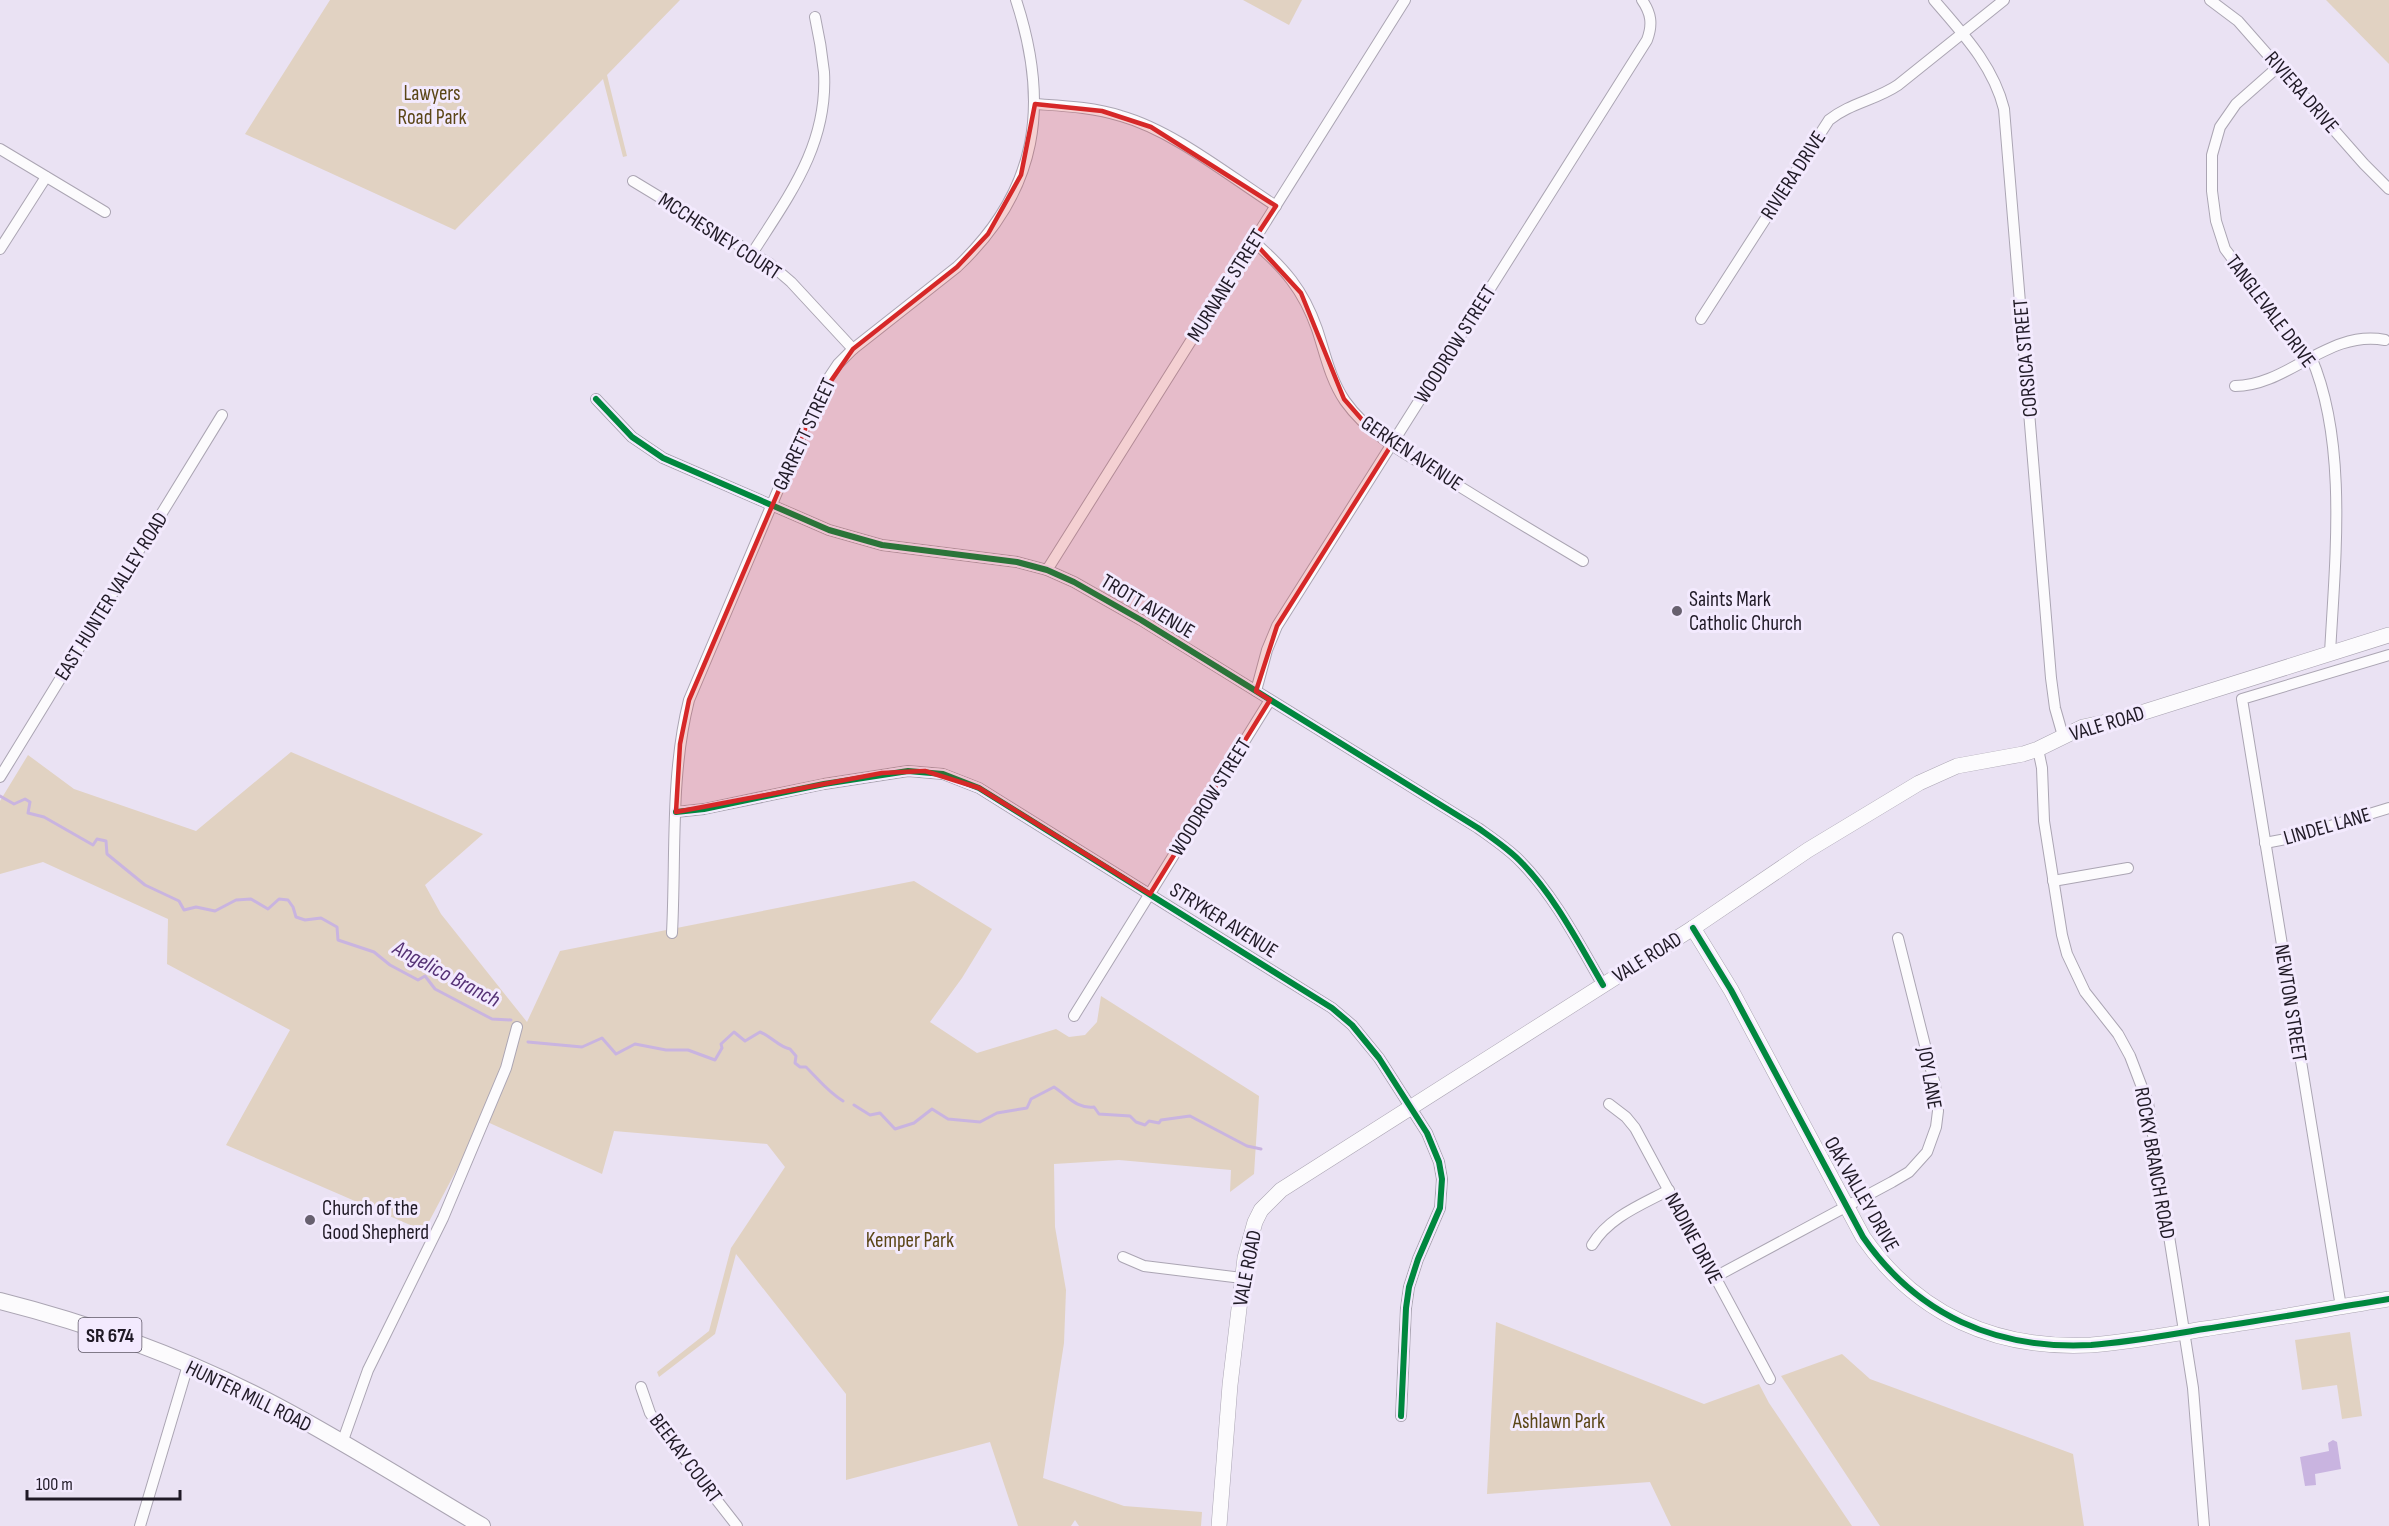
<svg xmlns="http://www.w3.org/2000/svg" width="2389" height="1526" font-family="'Sofia Sans Condensed',sans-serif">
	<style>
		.green { fill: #e1d2c2 }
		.water { fill: #c9b4e0 }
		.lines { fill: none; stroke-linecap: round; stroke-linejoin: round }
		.stream { stroke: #c9b4e0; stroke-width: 3 }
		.street-casing { stroke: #aba5b3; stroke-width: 12 }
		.secondary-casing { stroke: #aba5b3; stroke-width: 16 }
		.primary-casing { stroke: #aba5b3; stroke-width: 18 }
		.street { stroke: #fcfbfd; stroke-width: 10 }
		.secondary { stroke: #fcfbfd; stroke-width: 15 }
		.primary { stroke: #fcfbfd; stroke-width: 16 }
		.cycleway-casing { stroke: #f3eafe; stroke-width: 10 }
		.cycleway { stroke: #00873e; stroke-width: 6 }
		.marked { fill: #d62828; fill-opacity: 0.2; stroke: #d62828; stroke-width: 4.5; stroke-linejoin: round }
		.poi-dot { fill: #67606e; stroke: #f3eafe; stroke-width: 2 }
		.labels { text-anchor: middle; stroke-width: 6; stroke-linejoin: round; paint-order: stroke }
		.shield { fill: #f3eafe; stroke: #5f5867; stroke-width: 1.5 }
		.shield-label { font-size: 20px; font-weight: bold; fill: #201a26 }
		.street-label { font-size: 21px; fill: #201a26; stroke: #f3eafe }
		.park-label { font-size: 21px; fill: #5b4617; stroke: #f3eafe }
		.poi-label { font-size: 21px; fill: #201a26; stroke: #f3eafe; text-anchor: start }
		.water-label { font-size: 22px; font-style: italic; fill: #553175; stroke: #f3eafe }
	</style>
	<rect width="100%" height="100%" fill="#eae2f3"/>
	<g class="green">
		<path d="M330,0H680L607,75L627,156L623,157L603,79L455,230L245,134Z"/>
		<path d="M1243,0H1302L1289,25Z"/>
		<path d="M2326,0H2389V64Z"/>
		<path d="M291,752L483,834L425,885L441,914L527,1022L560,951L914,881L992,929L962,978L930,1022L977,1053L1056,1029L1069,1037L1085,1035L1097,1022L1101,996L1259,1096L1254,1174L1230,1192L1231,1170L1119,1160L1054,1164L1055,1227L1066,1290L1064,1343L1043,1478L1124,1506L1202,1512L1201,1526H1079L1075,1520L1071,1526H1018L990,1442L846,1480V1394L736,1254L715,1334L659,1377L657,1372L709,1331L731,1248L785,1167L767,1144L614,1131L602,1174L483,1120L424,1231L226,1145L290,1030L167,964L168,919L43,862L0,874V801L28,755L74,789L196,831Z"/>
		<path d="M1496,1322L1704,1404L1759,1384L1769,1403L1852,1526H1671L1650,1482L1487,1494Z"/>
		<path d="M2350,1332L2362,1416L2342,1419L2337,1385L2302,1390L2295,1340Z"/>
		<path d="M1842,1354L1870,1379L2073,1454L2084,1526H1880L1781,1376Z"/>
	</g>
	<path class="water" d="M2333,1440L2337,1442L2341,1469L2315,1474L2316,1485L2305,1486L2300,1457L2329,1451L2328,1443Z"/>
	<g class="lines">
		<g class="stream">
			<path d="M0,796L14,804L25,799L30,802L28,813L44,817L93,845L97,839L106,841L107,854L145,885L179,901L184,910L196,907L215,911L236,900L251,899L268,909L279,899L288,900L293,907L296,917L305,920L321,918L337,927L338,940L374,952L390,965L418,980L425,976L435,989L492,1019L511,1020"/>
			<path d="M528,1042L582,1047L602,1038L616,1054L635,1044L666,1050H688L715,1060L722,1048L721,1044L734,1032L745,1041L760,1032C771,1036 779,1047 790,1049L796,1056L795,1063L800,1067H806C819,1080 828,1092 843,1101"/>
			<path d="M854,1105L870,1115L880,1113L895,1129L914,1123L932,1109L948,1119L980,1122L997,1113L1027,1108L1031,1099L1054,1087C1068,1096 1076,1109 1094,1107L1099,1114L1130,1116L1136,1122L1145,1125L1149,1121L1159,1123L1161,1120L1190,1116L1247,1146L1261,1149"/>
		</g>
		<g class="street-casing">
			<g id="street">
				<path d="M1934,0C1963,34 1993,65 2004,109L2051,678L2055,708L2063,736"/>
				<path d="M2210,0L2238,21L2364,164L2389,189"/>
				<path d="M2279,66L2236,104L2220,127L2212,155V191L2216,221L2225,249L2296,343L2305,360"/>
				<path d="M1035,104C1064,106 1093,107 1121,116C1174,131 1229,176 1276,206"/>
				<path d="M0,149L105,212"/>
				<path d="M633,181L770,264L791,282L853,349"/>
				<path d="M1253,241C1284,268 1303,289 1317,329C1325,353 1330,379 1345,401C1371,438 1415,459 1454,483C1496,509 1539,535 1583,561"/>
				<path d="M0,249L46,177"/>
				<path d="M753,252C790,194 828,144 824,72C822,53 819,35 815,17"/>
				<path d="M1701,319L1829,120C1850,103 1876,100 1898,85L2004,0"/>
				<path d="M2311,357C2348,442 2335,561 2330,653"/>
				<path d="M2235,386C2288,386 2328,329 2385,340"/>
				<path d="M596,399L632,437L663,458L829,530L882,545L1017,562L1047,570L1074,582L1141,620L1478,828C1492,838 1507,848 1519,860C1554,895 1578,942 1603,985"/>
				<path d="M1047,570L1405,0"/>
				<path d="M1256,691L1267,650L1277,626L1647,40C1653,24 1651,13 1642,0"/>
				<path d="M2038,749L2042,768L2044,821L2062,935L2067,954L2085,992L2118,1034L2130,1056L2148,1103L2193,1388L2204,1526"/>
				<path d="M0,777L222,415"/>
				<path d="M676,812L704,809L824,784L908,771L943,774L979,788L1332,1008L1352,1025L1379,1058L1427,1133L1439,1162L1442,1179L1440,1208L1418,1259L1409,1287L1406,1308L1401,1416"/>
				<path d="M2265,843L2291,838L2389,808"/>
				<path d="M2053,881L2128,868"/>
				<path d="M672,933C676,855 670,775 689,700L806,424L826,382L838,364L853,349L957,267C1039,190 1050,104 1016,0"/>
				<path d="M1074,1016L1270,700"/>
				<path d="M1609,1104L1626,1117L1635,1128L1770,1379"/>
				<path d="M1592,1245C1609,1217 1641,1205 1669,1190"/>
				<path d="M1123,1257L1144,1266L1242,1278"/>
				<path d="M1715,1277L1892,1182L1909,1172L1927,1152L1936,1127L1938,1111L1935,1085L1898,938"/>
				<path d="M2341,1307L2242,699L2389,655"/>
				<path d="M641,1387L650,1413L658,1425L737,1526"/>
				<path d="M342,1443L368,1370L443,1218L506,1068L517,1027"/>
				<path d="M140,1526L188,1365"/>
			</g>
		</g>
		<g class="secondary-casing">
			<g id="secondary">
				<path d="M1693,928L1731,990L1863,1237C1917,1315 1996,1350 2091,1345C2129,1342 2167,1335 2204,1329C2266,1320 2327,1309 2389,1299"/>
				<path d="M1219,1526L1230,1385L1245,1258L1255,1222L1261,1210L1281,1190L1693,928L1808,850L1919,783L1957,766L2023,754L2038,749L2083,727L2125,718L2389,635"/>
			</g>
		</g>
		<g class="primary-casing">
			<path id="primary" d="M0,1301C95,1325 190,1360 277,1406C347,1443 414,1486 482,1526"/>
		</g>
		<use href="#street" class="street"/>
		<use href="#secondary" class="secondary"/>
		<use href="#primary" class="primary"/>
		<g class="cycleway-casing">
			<g id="cycleway">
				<path d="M596,399L632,437L663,458L829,530L882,545L1017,562L1047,570L1074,582L1141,620L1478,828C1492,838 1507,848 1519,860C1554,895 1578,942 1603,985"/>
				<path d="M676,812L704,809L824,784L908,771L943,774L979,788L1332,1008L1352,1025L1379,1058L1427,1133L1439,1162L1442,1179L1440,1208L1418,1259L1409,1287L1406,1308L1401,1416"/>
				<path d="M1693,928L1731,990L1863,1237C1917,1315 1996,1350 2091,1345C2129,1342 2167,1335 2204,1329C2266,1320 2327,1309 2389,1299"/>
			</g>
		</g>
		<use href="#cycleway" class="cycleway"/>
	</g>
	<path class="marked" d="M1035,104L1102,111L1151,127L1276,206L1253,241L1301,293L1344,399L1372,431L1392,444L1277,626L1256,691L1270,700L1150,894L979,788L925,771L882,773L676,812L680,744L689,700L817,401L853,349L957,267L988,234L1021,175Z"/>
	<g class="poi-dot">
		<circle cx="1677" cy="611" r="6"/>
		<circle cx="310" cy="1220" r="6"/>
	</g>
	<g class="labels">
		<rect class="shield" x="78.5" y="1318" width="63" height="34" rx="4.5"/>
		<g class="shield-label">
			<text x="110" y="1342">SR 674</text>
		</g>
		<g class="street-label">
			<text transform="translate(2302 92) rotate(49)" y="7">RIVIERA DRIVE</text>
			<text transform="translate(1793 175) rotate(-57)" y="7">RIVIERA DRIVE</text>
			<text transform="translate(720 236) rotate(33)" y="7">MCCHESNEY COURT</text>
			<text transform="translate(1226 285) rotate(-58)" y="7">MURNANE STREET</text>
			<text transform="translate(2271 311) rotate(53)" y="7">TANGLEVALE DRIVE</text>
			<text transform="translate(1455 344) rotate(-58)" y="7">WOODROW STREET</text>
			<text transform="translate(2025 358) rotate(-95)" y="7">CORSICA STREET</text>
			<text transform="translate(804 434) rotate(-65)" y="7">GARRETT STREET</text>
			<text transform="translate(1412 453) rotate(34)" y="7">GERKEN AVENUE</text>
			<text transform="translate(111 596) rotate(-58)" y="7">EAST HUNTER VALLEY ROAD</text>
			<text transform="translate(1148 606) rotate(31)" y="7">TROTT AVENUE</text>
			<text transform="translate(2107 723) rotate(-17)" y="7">VALE ROAD</text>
			<text transform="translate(1210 797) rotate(-58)" y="7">WOODROW STREET</text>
			<text transform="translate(2327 826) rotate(-16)" y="7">LINDEL LANE</text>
			<text transform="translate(1224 920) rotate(32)" y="7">STRYKER AVENUE</text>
			<text transform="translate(1647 957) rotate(-32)" y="7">VALE ROAD</text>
			<text transform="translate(2291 1003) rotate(81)" y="7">NEWTON STREET</text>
			<text transform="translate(1930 1078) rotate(80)" y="7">JOY LANE</text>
			<text transform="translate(2155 1163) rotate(80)" y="7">ROCKY BRANCH ROAD</text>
			<text transform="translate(1862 1194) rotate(60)" y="7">OAK VALLEY DRIVE</text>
			<text transform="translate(1694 1238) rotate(62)" y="7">NADINE DRIVE</text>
			<text transform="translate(1247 1268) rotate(-79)" y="7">VALE ROAD</text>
			<text transform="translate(249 1396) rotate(26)" y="7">HUNTER MILL ROAD</text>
			<text transform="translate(686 1458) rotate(53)" y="7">BEEKAY COURT</text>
		</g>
		<g class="park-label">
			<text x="432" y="100">Lawyers<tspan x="432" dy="24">Road Park</tspan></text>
			<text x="910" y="1247">Kemper Park</text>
			<text x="1559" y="1428">Ashlawn Park</text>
		</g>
		<g class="poi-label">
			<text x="1689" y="606">Saints Mark<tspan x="1689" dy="24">Catholic Church</tspan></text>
			<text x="322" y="1215">Church of the<tspan x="322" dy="24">Good Shepherd</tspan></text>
		</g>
		<g class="water-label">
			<text transform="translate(447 973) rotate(28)" y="8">Angelico Branch</text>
		</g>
	</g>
	<path d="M27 1490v9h153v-9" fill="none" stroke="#201a26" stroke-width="3"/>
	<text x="36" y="1490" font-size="18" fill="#201a26" stroke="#f3eafe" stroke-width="4.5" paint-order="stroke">100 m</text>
</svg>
